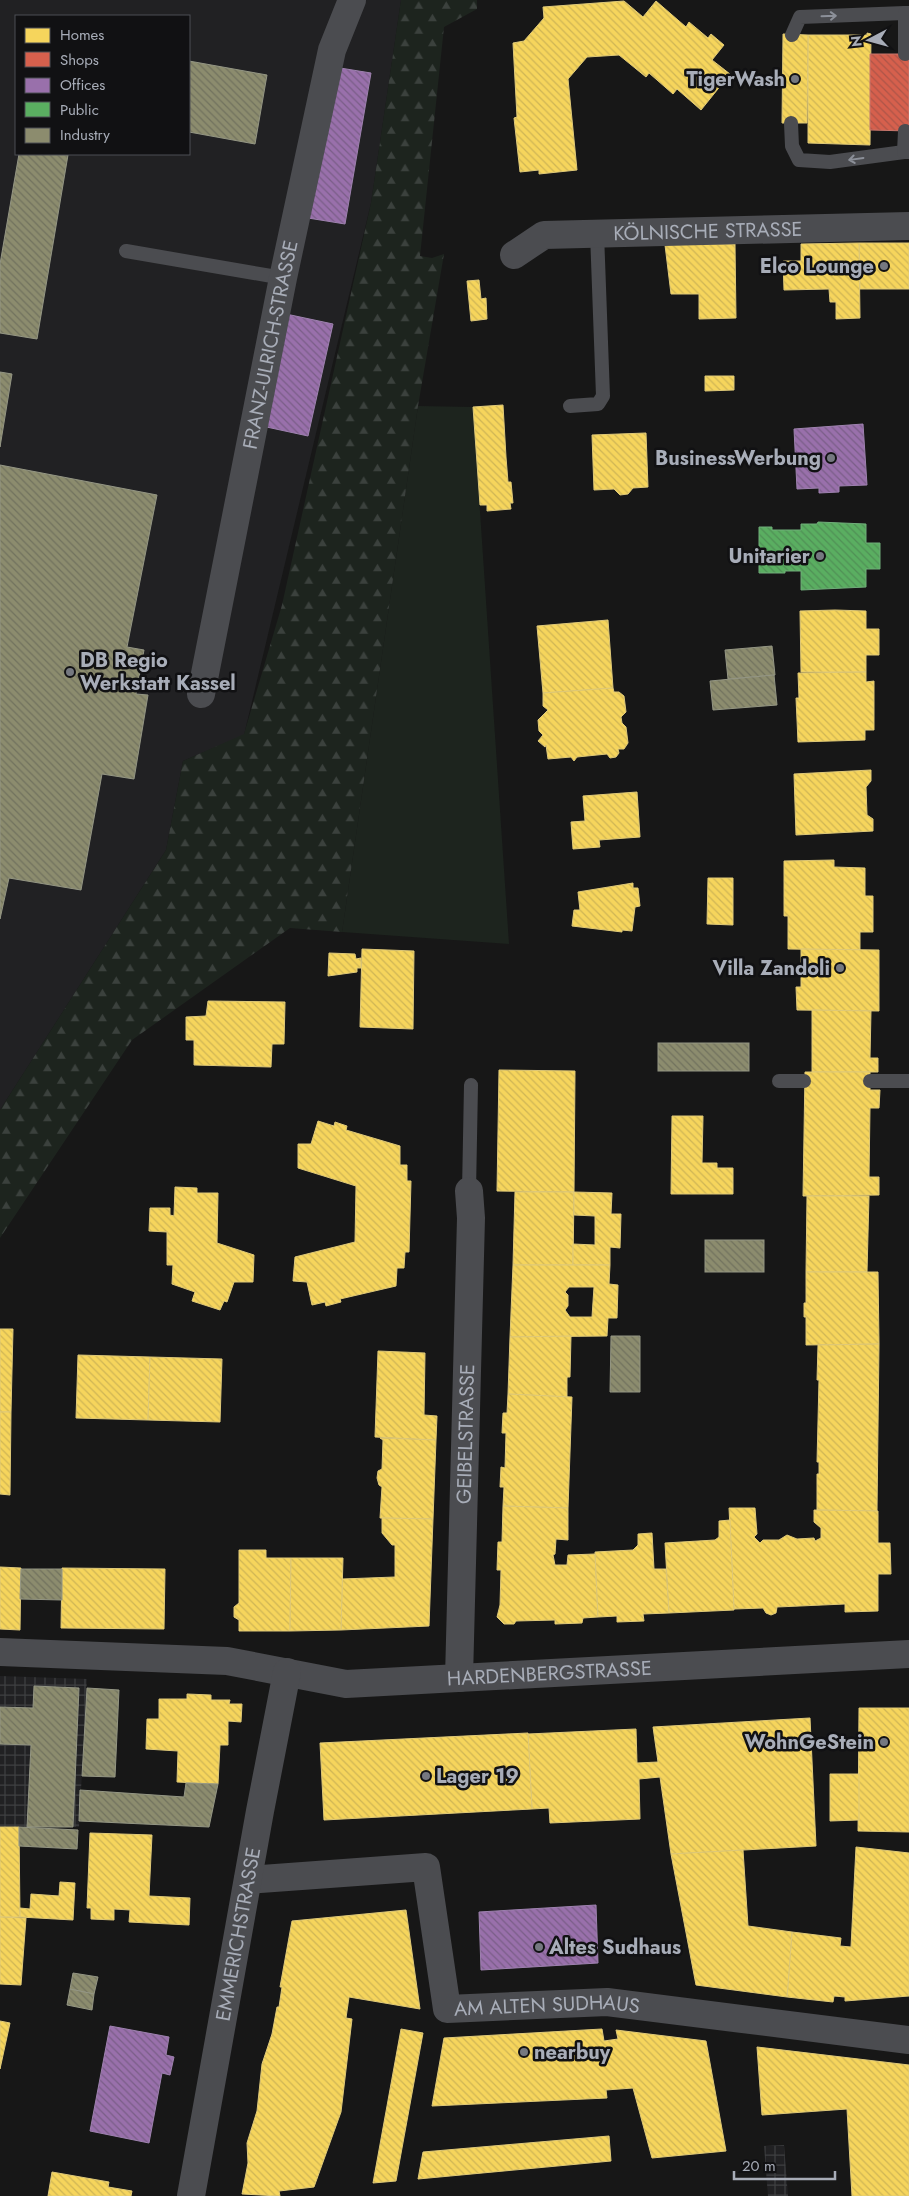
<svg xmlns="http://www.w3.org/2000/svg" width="909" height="2196" font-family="Jost,sans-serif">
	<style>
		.built { fill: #212123; fill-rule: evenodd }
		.industrial { fill: url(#industrial-grid) }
		.green { fill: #1d241e }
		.forest { fill: url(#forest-firs) }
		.homes { fill: url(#homes-back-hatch); stroke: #dfc978; fill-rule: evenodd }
		.shops { fill: url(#shops-back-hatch); stroke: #c8776d }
		.offices { fill: url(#offices-back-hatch); stroke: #9e82af }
		.public { fill: url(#public-back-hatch); stroke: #71ae7b }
		.industry { fill: url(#industry-back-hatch); stroke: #949684 }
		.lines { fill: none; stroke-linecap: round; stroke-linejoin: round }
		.lane { stroke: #4b4c50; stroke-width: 14 }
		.street { stroke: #4b4c50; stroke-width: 28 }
		.oneway { stroke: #8c9099 }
		.poi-dot { fill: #757880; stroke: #111113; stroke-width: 2 }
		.labels { text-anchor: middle; stroke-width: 5; stroke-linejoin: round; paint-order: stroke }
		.poi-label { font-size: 20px; font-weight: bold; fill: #a8adb8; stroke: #111113; text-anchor: end }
		.street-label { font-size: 20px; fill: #a8adb8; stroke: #111113 }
	</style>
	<defs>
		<pattern id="industrial-grid" width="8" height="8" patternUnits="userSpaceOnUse" patternTransform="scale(1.25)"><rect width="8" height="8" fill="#212123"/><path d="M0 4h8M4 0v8" fill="none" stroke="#3e3f41"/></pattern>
		<pattern id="forest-firs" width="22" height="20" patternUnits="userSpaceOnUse" patternTransform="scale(1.25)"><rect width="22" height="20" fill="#1d241e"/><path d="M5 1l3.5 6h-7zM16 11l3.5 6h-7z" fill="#3b413d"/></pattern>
		<pattern id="homes-back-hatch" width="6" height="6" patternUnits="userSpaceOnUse" patternTransform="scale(1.25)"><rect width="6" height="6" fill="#f6d55c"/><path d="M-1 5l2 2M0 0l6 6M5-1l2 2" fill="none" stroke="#cfb555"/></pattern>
		<pattern id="shops-back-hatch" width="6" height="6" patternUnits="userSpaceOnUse" patternTransform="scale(1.25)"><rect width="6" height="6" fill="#d6604d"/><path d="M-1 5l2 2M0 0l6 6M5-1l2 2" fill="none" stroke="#ad5548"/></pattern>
		<pattern id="offices-back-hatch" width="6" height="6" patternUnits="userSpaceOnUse" patternTransform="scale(1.25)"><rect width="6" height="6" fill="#9970ab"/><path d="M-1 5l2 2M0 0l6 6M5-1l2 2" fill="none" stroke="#7a5e88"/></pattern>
		<pattern id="public-back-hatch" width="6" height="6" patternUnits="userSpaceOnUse" patternTransform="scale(1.25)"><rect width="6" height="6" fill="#5aae61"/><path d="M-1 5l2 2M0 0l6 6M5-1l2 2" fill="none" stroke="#509056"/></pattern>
		<pattern id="industry-back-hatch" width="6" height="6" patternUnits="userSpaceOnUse" patternTransform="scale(1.25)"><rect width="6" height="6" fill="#8c8c6e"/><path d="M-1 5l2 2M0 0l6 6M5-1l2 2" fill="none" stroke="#71725e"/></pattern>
	</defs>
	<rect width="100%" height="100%" fill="#171717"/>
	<path class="built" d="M0,0H401L371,203L244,735L183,761L166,850L0,1110ZM16,16H189V154H16Z"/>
	<g class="industrial">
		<path d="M0,1676L87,1679L79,1827H0Z"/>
		<path d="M784,2145L788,2196H768L764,2146Z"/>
	</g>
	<path class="green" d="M418,406L473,407L509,944L342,932Z"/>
	<path class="forest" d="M401,0H477V9L444,27L420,256L432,258L444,254L418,406L342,932L290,928L132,1040L0,1238V1110L166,850L183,761L244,734L282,605L371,203Z"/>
	<g class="homes">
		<path d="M624,1L643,17L656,1L686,27L689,22L708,38L711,34L724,45L712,60L730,74L701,110L677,89L673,94L649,73L646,77L619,55L587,57L568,79L577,170L539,174V170L520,172L514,118L517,117L513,43L524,41L544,18L543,7Z"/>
		<path d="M867,33L871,34L870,145L808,143V35H867Z"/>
		<path d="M783,34L808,35L807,123H782Z"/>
		<path d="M859,243H909V289H860Z"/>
		<path d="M859,243L860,318L836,319V302H830L829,289L784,290L783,261H801V244Z"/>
		<path d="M735,244L736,318L699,319V294H671L665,245Z"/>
		<path d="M479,280L481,299L486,298L487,319L471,321L467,281Z"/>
		<path d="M705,376H734V390L705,391Z"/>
		<path d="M503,405L506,457L508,482H511L513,503H510L511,509L487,511V505H480L473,407Z"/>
		<path d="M646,433L648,487L633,488L628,494L620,495L614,489L594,490L592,435Z"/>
		<path d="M835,610L866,611V629H879V655H866V672H801L800,611Z"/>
		<path d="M608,620L613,688L543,693L537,626Z"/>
		<path d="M866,672V682L874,681V730H865V740L798,742L796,698H799L798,673Z"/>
		<path d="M613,688L614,692H619L624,696L626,712L621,717L622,723L626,727L628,743L624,749H618L619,753L616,757L610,758L607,754L577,757L574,761L571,757L548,759L546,745L545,747L538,741L543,735L539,731L538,720L548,710L543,706V693Z"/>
		<path d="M871,770V781L866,787L867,815L873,819V831L796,835L794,774Z"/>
		<path d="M637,792L640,837L599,840L600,847L573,849L571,822L585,821L583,796Z"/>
		<path d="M834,860V867L865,868V896H873V932H860V950L788,949V916H784V861Z"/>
		<path d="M708,878H733V925L707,924Z"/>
		<path d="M633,883V888H638L640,906L635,907L632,931L622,930V932L572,926L574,910H580L578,892Z"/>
		<path d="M362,949L414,951L413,1029L360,1027Z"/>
		<path d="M801,949L879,950V1011L797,1010L796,987H801Z"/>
		<path d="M329,953L355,954L356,959L361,958V968H357V972L328,976Z"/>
		<path d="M208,1001L285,1002L284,1044H272L271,1067L194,1065V1040H186V1017L206,1016Z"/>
		<path d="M812,1010L871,1011L870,1058H878V1072H812Z"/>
		<path d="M499,1070L575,1071L574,1192L497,1191Z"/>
		<path d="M805,1072H870V1090H880L879,1108H870L869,1177H879V1195L803,1196Z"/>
		<path d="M672,1116H703L702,1163H717V1168H733V1194H671Z"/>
		<path d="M318,1121L334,1126L335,1122L347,1126L346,1130L400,1146V1165H407V1181H411L409,1252H405L404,1268H397L396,1286L340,1299L341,1302L326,1306L325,1302L312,1305L307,1282L293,1281L295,1257L355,1242L356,1186L298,1168V1144H311Z"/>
		<path d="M175,1187L197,1188V1193H218L217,1243L254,1255L253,1282H234L227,1302L224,1301L220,1310L192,1301L195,1292L172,1284L173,1265H167V1232L149,1231L150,1208H170V1215L174,1216Z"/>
		<path d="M515,1192H574L573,1265H513Z"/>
		<path d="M574,1192L612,1193L611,1214H621L620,1248L610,1247V1265H573V1244L595,1245V1216L574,1215Z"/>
		<path d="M807,1196H869L867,1272H806Z"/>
		<path d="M513,1265H610L609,1284L618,1285L617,1318H608L607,1336L510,1337ZM569,1287H594L592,1317H570L565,1310L568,1306V1295L565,1292Z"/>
		<path d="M806,1272H878L879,1344L806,1345V1317H804V1303H806Z"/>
		<path d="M0,1329H13L11,1412H0Z"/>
		<path d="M571,1336L570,1377H567V1397L508,1394L510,1337Z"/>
		<path d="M879,1344L877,1511L817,1510V1474H819V1462H817L819,1380H817L818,1345Z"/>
		<path d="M378,1351L425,1353L424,1415L437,1416L436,1440L375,1437Z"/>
		<path d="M78,1355L150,1357L148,1420L76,1418Z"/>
		<path d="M150,1357L222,1359L220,1422L148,1420Z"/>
		<path d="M508,1394L572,1397L568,1508L503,1506L504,1487H500L501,1467L505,1468L506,1433H502L503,1413H507Z"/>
		<path d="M0,1412H11L10,1495L0,1494Z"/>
		<path d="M380,1438L436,1440L433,1519L380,1518L382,1487L379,1485L377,1478L378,1471L382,1469L383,1440Z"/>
		<path d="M503,1506L568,1508V1540L556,1539L555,1554L553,1555L555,1565H567L568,1555L595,1554L598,1617L583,1618L582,1623L555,1624V1620L516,1621L514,1624H504L497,1617L500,1605L501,1570H497L498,1542H502Z"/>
		<path d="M729,1508H755L757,1534L754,1537L760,1543L763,1540H779L787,1535L797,1539L814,1538L815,1541L821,1538V1528L814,1522V1510L878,1511V1543H890L891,1574H878V1611L845,1612V1604L777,1607L776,1613L771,1615L766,1613L763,1608L734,1609Z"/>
		<path d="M382,1518L433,1519L429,1626L341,1630L342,1579L395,1577V1545H392L382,1533Z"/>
		<path d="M730,1520L734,1610L669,1613L665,1543L715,1540L719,1537V1521Z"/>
		<path d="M652,1533L654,1569H666L669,1613L643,1614L644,1621L617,1622V1616L598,1617L595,1552L633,1550L638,1545V1534Z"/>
		<path d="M239,1550H266V1558H291L290,1631H239V1620L234,1617V1607L239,1603Z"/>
		<path d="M291,1558H343L341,1630L290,1631Z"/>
		<path d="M0,1567L21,1568L20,1630L0,1629Z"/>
		<path d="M62,1568L165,1569L164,1629L61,1628Z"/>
		<path d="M187,1694L211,1695V1700H230L229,1704H242L241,1722L228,1721V1745H220L218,1784L177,1782L178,1751L146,1749L147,1719H159V1699H187Z"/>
		<path d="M859,1708H909V1832L858,1831Z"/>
		<path d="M810,1718L816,1846L671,1854L660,1777L639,1779L640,1819L550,1823L549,1808L532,1809L528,1734L636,1729L637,1763L658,1762L653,1727Z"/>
		<path d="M528,1733L532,1809L324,1820L320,1743Z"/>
		<path d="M830,1774H859V1820L830,1821Z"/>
		<path d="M0,1827H19L20,1917H0Z"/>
		<path d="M90,1833L152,1835L149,1896L190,1898L189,1925L129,1922L130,1910L114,1909V1920L91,1919V1908H87Z"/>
		<path d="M856,1847L909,1853V1996L845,2001V1997L834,1996L833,2002L787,1997L792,1932L841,1938L840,1946L851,1947Z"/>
		<path d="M743,1850L748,1926L792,1932L787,1997L696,1985L671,1854Z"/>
		<path d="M60,1882L75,1883L73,1920L20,1917V1908L30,1909L31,1894L59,1896Z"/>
		<path d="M406,1910L420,2009L349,1997L346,2018L352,2019L341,2112L314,2187L279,2191L280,2196L242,2194L248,2163L247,2143L257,2111L262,2064L272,2034L277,2007H279L282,1987H280L292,1921Z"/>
		<path d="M0,1917L26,1918L21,1985L0,1984Z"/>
		<path d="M0,2021L10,2023L0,2069Z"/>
		<path d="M401,2029L423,2033L396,2181L373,2183Z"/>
		<path d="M602,2029L604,2041L618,2039L616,2030L706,2041L726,2151L652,2158L633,2088L606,2090L607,2098L432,2106L444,2038Z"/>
		<path d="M757,2047L909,2065V2196H852L847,2109L762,2115Z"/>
		<path d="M609,2136L611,2161L418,2179L423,2152Z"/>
		<path d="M52,2172L109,2182L108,2187L132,2191L131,2196H48Z"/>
	</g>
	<path class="shops" d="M870,54H909V131L870,130Z"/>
	<g class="offices">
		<path d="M334,67L371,73L345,224L308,218Z"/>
		<path d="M286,314L333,324L308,436L262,426Z"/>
		<path d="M863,424L867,485L839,486V492L819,493V488L797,489L794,429Z"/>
		<path d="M596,1905L598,1963L481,1970L479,1912Z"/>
		<path d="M110,2026L169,2037L166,2055L174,2057L170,2075L162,2073L149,2143L90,2131Z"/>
	</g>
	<path class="public" d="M818,522L866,524V543H880V569H866V587L801,590V571H785V573H759V527H772V530H801V524H817Z"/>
	<g class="industry">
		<path d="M189,61L267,75L255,144L189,132Z"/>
		<path d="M19,154L68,155L37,339L0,333V264Z"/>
		<path d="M0,372L12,374L0,447Z"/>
		<path d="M0,465L157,495L127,647L144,650L136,694L148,695L134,779L102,774L81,890L9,878L0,919Z"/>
		<path d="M772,646L775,675L728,679L725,650Z"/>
		<path d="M774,675L777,705L713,710L710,681Z"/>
		<rect x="658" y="1043" width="91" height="28"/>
		<rect x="705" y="1240" width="59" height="32"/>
		<path d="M611,1336H640V1392H610Z"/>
		<path d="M21,1569H62V1600L20,1599Z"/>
		<path d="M34,1686L79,1688L73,1827H27L31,1745L0,1744V1707L33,1708Z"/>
		<path d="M87,1688L119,1690L115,1777L82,1776Z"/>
		<path d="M186,1783L218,1784L209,1827L79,1821L80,1790L184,1797Z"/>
		<path d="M19,1827L78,1830L77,1849L19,1846Z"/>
		<path d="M73,1973L98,1977L94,1994L70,1989Z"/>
		<path d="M70,1989L94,1994L92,2010L67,2005Z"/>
	</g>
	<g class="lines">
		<g class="lane">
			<path d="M792,35L800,17L905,13"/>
			<path d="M905,54V13H909"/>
			<path d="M791,123L792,146L799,160L830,162L904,152"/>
			<path d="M905,131L904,152H909"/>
			<path d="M126,251L283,278"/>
			<path d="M570,406L598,404L603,396L597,233"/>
			<path d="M779,1081H804"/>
			<path d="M870,1081H909"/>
			<path d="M469,1191L471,1085"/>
		</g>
		<g class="street">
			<path id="s1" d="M514,255L544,235L909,226"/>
			<path id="s2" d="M201,694L283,278L332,50L352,0"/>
			<path id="s3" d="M0,1652L227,1661L346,1684L909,1654"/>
			<path id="s4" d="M459,1678L471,1218L469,1191"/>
			<path id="s5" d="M248,1880L426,1867L447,2009L607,2002L909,2040"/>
			<path id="s6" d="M191,2196L260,1811L287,1672"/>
		</g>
	</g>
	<defs><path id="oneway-shaft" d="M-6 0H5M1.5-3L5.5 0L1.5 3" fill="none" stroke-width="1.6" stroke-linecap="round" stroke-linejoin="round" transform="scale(1.25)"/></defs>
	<g class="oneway">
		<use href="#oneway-shaft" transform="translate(829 16) rotate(-2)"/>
		<use href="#oneway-shaft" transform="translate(856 159) rotate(172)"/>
	</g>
	<g class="poi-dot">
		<circle cx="795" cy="79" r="5"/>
		<circle cx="884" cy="266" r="5"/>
		<circle cx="831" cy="458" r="5"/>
		<circle cx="820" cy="556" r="5"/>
		<circle cx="70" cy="672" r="5"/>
		<circle cx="840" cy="968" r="5"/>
		<circle cx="884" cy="1742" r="5"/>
		<circle cx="426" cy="1776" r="5"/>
		<circle cx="539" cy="1947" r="5"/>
		<circle cx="524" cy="2052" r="5"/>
	</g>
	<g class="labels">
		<g class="poi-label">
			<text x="785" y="86">TigerWash</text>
			<text x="874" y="273">Elco Lounge</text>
			<text x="821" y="465">BusinessWerbung</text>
			<text x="810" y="563">Unitarier</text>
			<text x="80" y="667" text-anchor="start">DB Regio<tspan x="80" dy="23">Werkstatt Kassel</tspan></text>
			<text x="830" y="975">Villa Zandoli</text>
			<text x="874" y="1749">WohnGeStein</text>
			<text x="436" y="1783" text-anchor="start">Lager 19</text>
			<text x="549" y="1954" text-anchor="start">Altes Sudhaus</text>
			<text x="534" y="2059" text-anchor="start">nearbuy</text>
		</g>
		<g class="street-label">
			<text dy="7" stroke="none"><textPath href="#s1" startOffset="200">KÖLNISCHE STRASSE</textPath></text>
			<text dy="7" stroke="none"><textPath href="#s2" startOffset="356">FRANZ-ULRICH-STRASSE</textPath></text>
			<text dy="7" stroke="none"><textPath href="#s4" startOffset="244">GEIBELSTRASSE</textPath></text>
			<text dy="7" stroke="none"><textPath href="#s3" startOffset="552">HARDENBERGSTRASSE</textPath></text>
			<text dy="7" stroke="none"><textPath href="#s6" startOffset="266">EMMERICHSTRASSE</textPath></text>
			<text dy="7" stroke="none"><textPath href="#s5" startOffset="422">AM ALTEN SUDHAUS</textPath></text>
		</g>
	</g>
	<rect x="15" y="15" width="175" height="140" fill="#111113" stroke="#4d4f55"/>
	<rect x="25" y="28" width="25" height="15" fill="#f6d55c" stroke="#4d4f55"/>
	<text x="60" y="40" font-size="15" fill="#a8adb8">Homes</text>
	<rect x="25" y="52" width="25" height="15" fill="#d6604d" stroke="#4d4f55"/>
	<text x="60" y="65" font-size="15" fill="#a8adb8">Shops</text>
	<rect x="25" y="78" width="25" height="15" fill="#9970ab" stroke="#4d4f55"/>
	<text x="60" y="90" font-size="15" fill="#a8adb8">Offices</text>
	<rect x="25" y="102" width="25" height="15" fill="#5aae61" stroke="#4d4f55"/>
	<text x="60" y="115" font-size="15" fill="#a8adb8">Public</text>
	<rect x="25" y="128" width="25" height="15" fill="#8c8c6e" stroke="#4d4f55"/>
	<text x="60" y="140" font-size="15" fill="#a8adb8">Industry</text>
	<g transform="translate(869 40) rotate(264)" stroke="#111113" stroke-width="4" paint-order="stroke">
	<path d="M0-4L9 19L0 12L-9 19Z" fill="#a8adb8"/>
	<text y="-8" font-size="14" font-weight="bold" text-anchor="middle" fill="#a8adb8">N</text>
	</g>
	<path d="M734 2171v8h101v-8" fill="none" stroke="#a8adb8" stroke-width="2.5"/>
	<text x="742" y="2171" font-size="15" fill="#a8adb8" stroke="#111113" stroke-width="4" paint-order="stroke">20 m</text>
</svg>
